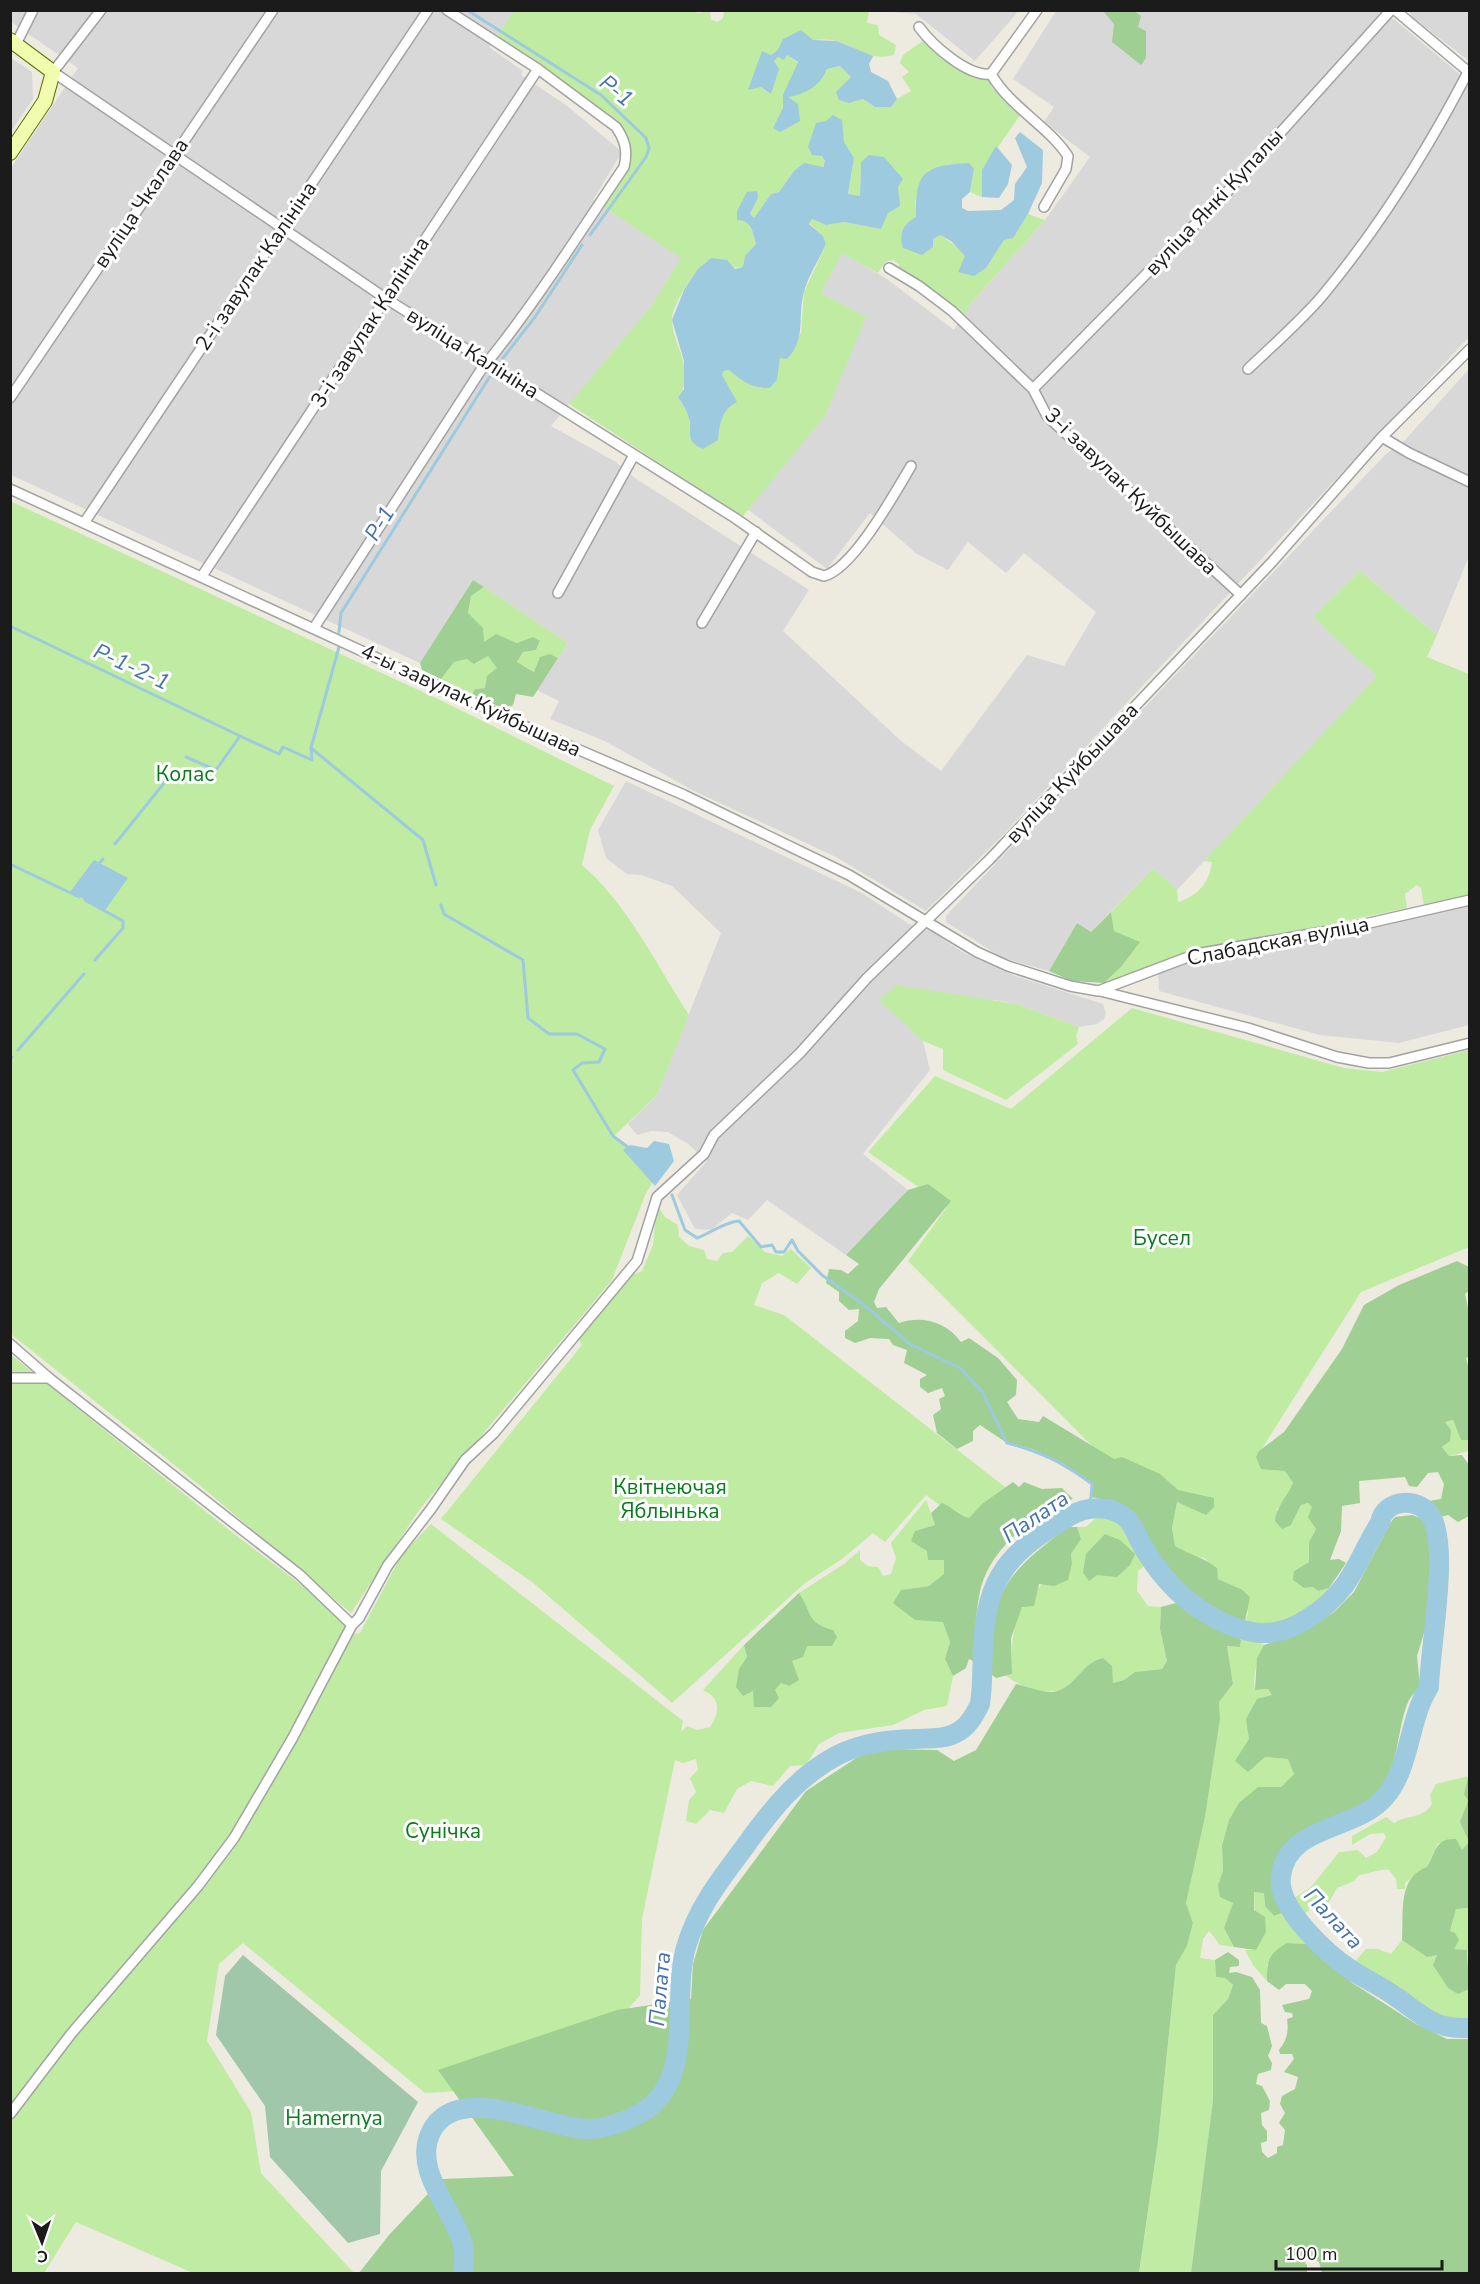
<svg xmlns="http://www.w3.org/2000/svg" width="1480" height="2284" font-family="'Nunito Sans',sans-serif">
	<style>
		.residential { fill: #d9d8d8 }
		.grass { fill: #c0eba2; fill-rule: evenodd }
		.forest { fill: #9fcf92 }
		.cemetery { fill: #a0c7a9 }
		.water { fill: #9dcade }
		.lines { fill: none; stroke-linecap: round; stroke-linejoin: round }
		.stream { stroke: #9dcade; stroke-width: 3 }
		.river { stroke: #9dcade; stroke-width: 20 }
		.street-casing { stroke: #a2a2a2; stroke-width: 12 }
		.secondary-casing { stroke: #5e7400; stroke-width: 16 }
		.street { stroke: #fff; stroke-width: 9 }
		.secondary { stroke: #f2fcaf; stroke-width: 14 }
		.labels { text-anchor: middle; stroke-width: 6; stroke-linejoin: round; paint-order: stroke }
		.street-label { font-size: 21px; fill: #1b1b1b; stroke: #fff }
		.park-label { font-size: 21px; fill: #067c1a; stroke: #fff }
		.water-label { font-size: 22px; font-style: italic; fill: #4470ae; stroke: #fff }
	</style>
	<rect width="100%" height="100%" fill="#edeae0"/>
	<g class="residential">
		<path d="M869,10H1014L1017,13L975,61L916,14Z"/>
		<path d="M1377,10L1395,20L1469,82V337L1002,836L926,911L836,857L694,791L605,741L550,719L559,701L537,690L568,643L473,580L420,663L11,475V168L78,68L11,22L10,11H514L489,47L523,71L521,75L566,105L622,152L593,200L682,258L652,305L551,426L616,462L635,478L809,590L783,631L900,740L941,771L1027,655L1064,666L1096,612L1024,553L1006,573L968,542L948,570L917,554L870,513L827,569L747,509L825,416L865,317L821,293L842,252L887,279L954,330L971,303L1045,220L1090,157L1044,122L1054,107L1013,79L1056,11Z"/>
		<path d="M1409,11H1469V61L1412,17Z"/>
		<path d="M11,58L32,72L33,99L11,131Z"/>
		<path d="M1469,369V556L1437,635L1360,571L1313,617L1378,676L1177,890L1153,868L1091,932L1077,923L1049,971L1001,957L946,922V916L995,864L1386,454L1405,440Z"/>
		<path d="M626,781L862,893L909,924L932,932L964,953L1015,976L1103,1004L1106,1013L1104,1019L1097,1024L1079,1027L1016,1004L995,1000H880L923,1041L930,1070L863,1154L908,1190L846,1255L767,1200L748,1220L732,1213L711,1230L695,1229L677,1195L707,1161L688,1144L668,1132L652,1131L637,1135L628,1124L657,1095L721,933L672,886L641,875L627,874L606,858L598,830Z"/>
		<path d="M1469,905V1025L1399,1043L1320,1035L1159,991L1158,972L1194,959Z"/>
	</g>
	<g class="grass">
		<path d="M692,10L698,13L710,11L711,20L718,22L723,18L724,11H869L867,23L878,25L879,35L896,45L894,55C871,61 861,50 840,42C820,35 788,44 771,55L762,52L761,87L771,94L774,61L778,57L787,55L798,63L784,95L780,132L787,97L827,69L840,66L851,77L849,103L863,99L875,107H891L897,99L911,91L902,77L909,72L900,63L903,55L923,41L928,42L974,78L989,80L992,88L1021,114L982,170V197L970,192L974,169L969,164H949L928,171C910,202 911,211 933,239L940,235C957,245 969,259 986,268L1004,240L1013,237L1028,214L1045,220L971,303L963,317L899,269V264L893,260L885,262L878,273L842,253L821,293L866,317L825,416L742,517L569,404L652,305L681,258L602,206L626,169L617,125L572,88L496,37L514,11ZM844,142L854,158L848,195L860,196L861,162L881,229L844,222L826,225L812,219L809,223L823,236L826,245L804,292L801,333L780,358L777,380L770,388C752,389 742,381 729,370L724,371L722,375L729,406L721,419L718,440L690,437L689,416L678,397C698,372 672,345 672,320C672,306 689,281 697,270L743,267L745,256L756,244L750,224L745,220L758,198L750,214L754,218L771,194L779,192L794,171L804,164L822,167L825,161L821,155H812Z"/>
		<path d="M10,501L438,699L614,786L590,830L582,865C626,902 658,967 689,1015L657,1095L614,1136L659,1172L646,1193L612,1280L419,1510L351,1613L203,1488L11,1334Z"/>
		<path d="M1360,571L1437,635L1427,657L1469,674V895L1424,906L1421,888L1417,885L1405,894L1407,908L1181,955L1104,983L1121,967L1139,943L1114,931L1111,912L1153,868L1177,890L1178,902C1199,895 1209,883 1212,862L1204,861L1377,676L1313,617Z"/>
		<path d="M484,587L568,643L558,658L550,654L535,672L517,662L523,652L536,650L540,642L533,637L517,643L496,635L484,643L468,613L471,596Z"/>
		<path d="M488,656L498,668L485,688L475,689L472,694L441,679L454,662L467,659L475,664Z"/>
		<path d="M897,985L1016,1004L1079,1027L1076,1036L1078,1044L1006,1100L943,1070V1049L923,1041L879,1000Z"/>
		<path d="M1132,1008L1344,1068L1382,1072L1469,1050V1247L1361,1292L1256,1458L1285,1470L1293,1483L1285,1501L1276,1510L1291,1525L1301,1505L1308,1503L1313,1507L1316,1529L1309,1542V1562L1294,1571L1304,1588L1312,1587L1320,1591L1329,1588C1309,1610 1277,1635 1245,1621L1248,1614L1241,1589L1218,1579L1205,1558L1191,1556L1175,1546L1172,1528L1177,1502L1206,1514L1100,1454L908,1261L947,1207L868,1152L935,1076L1011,1109Z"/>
		<path d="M659,1208L665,1217L678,1225L679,1237L689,1246L704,1250L707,1259L717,1261L723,1253L732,1252L748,1236L765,1252L782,1256L791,1249L811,1268L797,1284L779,1273L762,1283L754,1305L784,1315L1014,1494L971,1529L926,1495L885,1542L873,1533L842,1559L805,1583L672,1703L532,1582L441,1519L582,1345L578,1338L633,1271L636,1274L642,1271L653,1245L656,1214Z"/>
		<path d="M10,1354L225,1527L304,1587L354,1634L360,1633L402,1554L431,1524L683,1721L681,1732L687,1726L697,1730L710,1727C720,1712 721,1698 703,1690L744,1645L747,1657L739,1669L753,1691L774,1690L781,1683L789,1686L792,1661L806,1646H832L833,1630C805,1622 813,1613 799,1593L844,1564L860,1550V1560L868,1566L878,1567L883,1576L891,1574L896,1558L891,1543L926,1500L935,1525L915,1531L944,1559V1575L929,1586L901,1590L915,1620L943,1621L950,1642L945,1659L953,1676L947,1706L924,1710L893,1725L839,1733L819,1744L806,1765L790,1766L773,1786L751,1781L737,1789L724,1813L710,1810L696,1824L686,1821L689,1800L696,1792L690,1778L698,1770L696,1759L683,1763L675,1760L642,1919L640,1995L563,2085L425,2093L243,1943L219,1964L207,2041L251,2112L261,2173L354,2273H193L76,2222L44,2273H11Z"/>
		<path d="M1453,1420L1461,1440H1469V1451L1449,1456L1442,1447L1450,1441L1445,1422Z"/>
		<path d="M1096,1518C1123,1517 1135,1542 1147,1564L1138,1571L1137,1591L1148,1606L1161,1607L1160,1629L1167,1661L1162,1669L1135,1672L1124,1680L1113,1683L1103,1658C1086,1661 1084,1674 1071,1684C1054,1699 1021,1689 1006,1675L1012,1674C1010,1612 1021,1596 1072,1563L1071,1554L1081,1539L1077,1527H1086Z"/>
		<path d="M1241,1640H1256L1264,1645C1258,1657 1252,1677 1255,1690L1268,1689L1273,1695L1265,1757L1288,1759L1294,1774L1281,1787H1258L1222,1846L1223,1871L1218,1885L1233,1903L1224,1928L1234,1947L1220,1945L1209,1931L1203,1939L1200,1958L1215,1960L1216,1977L1225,1978L1233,1985L1228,1999L1213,2015V2100L1191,2273L1139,2274L1158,2141L1176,1965L1187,1946L1193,1923L1186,1903L1205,1817L1220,1719L1219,1702L1233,1684L1227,1646L1240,1647Z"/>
		<path d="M1469,1776L1464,1794L1468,1801L1460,1822L1469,1842L1462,1850L1438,1843L1427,1867L1405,1883V1889H1397L1396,1879L1389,1870C1376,1869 1371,1874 1359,1875L1354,1881L1337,1888L1329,1902L1312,1907L1304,1915L1291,1900L1311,1887L1339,1852L1358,1850L1366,1858L1377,1852L1386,1837L1384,1833L1370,1834L1352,1845V1836L1386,1817L1394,1823C1408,1814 1423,1819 1432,1804L1430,1795L1436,1784Z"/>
		<path d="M1258,1890L1264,1893L1265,1906L1274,1916L1282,1913L1307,1944L1287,1943L1267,1965V1981L1253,1965L1245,1950H1256L1254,1892Z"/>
		<path d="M1469,1908V1958L1467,1950L1453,1949L1450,1932L1456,1909Z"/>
		<path d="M1402,1940L1427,1957L1437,1954L1434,1965L1448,1988L1467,1976L1469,1970V2019C1435,2022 1424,2007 1398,1989C1384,1979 1368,1972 1354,1963L1366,1949H1378L1391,1954Z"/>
	</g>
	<g class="forest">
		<path d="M1103,11H1134L1141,16L1138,27L1146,31V58L1141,65L1112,42L1114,24Z"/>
		<path d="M473,580L484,587L471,596L468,613L483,628L484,642L496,634L517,643L533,637L540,641L536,650L523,652L517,662L534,672L540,657L550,654L558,658L533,697L516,694L513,705L506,710L472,694L475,689L485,688L487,676L497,668L488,656L474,664L467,659L454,662L441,679L422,670L420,663Z"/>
		<path d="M1111,912L1114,931L1140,942L1121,967L1104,983L1072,981L1049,971L1077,923L1091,932Z"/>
		<path d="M928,1184L951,1201L879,1289L874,1302L877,1308L886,1307L899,1323C923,1315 946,1322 961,1342L969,1338L998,1358L1017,1380L1016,1395L1007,1402L1018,1419L1039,1422L1043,1416L1114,1459L1122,1457L1160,1474L1178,1490L1214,1498V1507L1206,1515L1177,1502L1172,1528L1175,1546C1190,1555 1203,1557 1217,1568L1218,1579L1241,1589L1250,1597L1245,1621C1204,1611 1166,1580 1146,1543C1142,1534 1139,1521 1132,1514C1120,1502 1107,1500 1090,1497L1092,1484L1064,1464L1033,1449L1007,1443L980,1425L973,1431V1441L957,1449L937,1433L933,1415L941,1409L939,1399L945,1396L942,1388L928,1393L920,1387V1379L927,1375L904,1363L907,1350L893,1345L889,1339L870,1338L855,1343L845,1338V1331L858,1321L859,1309L849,1310L839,1301V1292L826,1283L829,1269L841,1270L848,1274L859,1264L846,1255L908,1190Z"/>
		<path d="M1457,1261L1469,1267V1291L1465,1294L1469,1312V1357L1466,1358L1470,1374L1469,1440H1461L1453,1420L1445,1422L1451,1430L1450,1441L1442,1447L1449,1456L1462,1455L1469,1465V1516L1458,1522L1448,1515L1431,1519L1425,1515V1506L1429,1501L1441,1499L1444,1484L1438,1472L1428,1473L1417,1487L1409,1486L1405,1477L1359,1481L1360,1503L1342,1506L1341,1531L1330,1560L1339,1559L1346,1563L1329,1588L1319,1591L1312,1587L1304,1588L1293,1580L1294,1571L1309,1562V1542L1316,1529L1308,1517L1312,1507L1308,1503L1301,1505L1291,1525L1282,1529L1275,1521C1276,1507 1287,1497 1293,1483L1285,1471L1261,1469L1256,1457L1259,1451L1284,1432L1342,1349L1364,1305L1399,1285Z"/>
		<path d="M1013,1482L1019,1487L1024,1482L1042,1489L1062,1488L1073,1499C1035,1513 992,1547 981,1587C975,1612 975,1637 975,1662L969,1659L966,1668L953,1676L945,1659L950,1642L943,1622L915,1620L893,1603L901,1590L929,1586L944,1574V1560H928L927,1551L911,1541L915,1531L935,1525L931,1513L942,1503C952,1507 958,1515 969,1518L982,1504Z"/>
		<path d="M1412,1515L1421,1518L1430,1533L1432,1556L1427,1623L1417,1656L1420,1686C1417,1690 1412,1695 1409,1700C1396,1728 1400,1768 1378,1792C1338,1835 1244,1822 1282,1913L1274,1916L1265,1906L1264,1893L1254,1892V1910L1265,1917L1266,1932L1256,1950L1234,1947L1224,1928L1233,1903L1220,1897L1218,1885L1223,1871L1222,1846L1229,1820L1239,1803L1258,1787H1281L1294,1774L1288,1759L1265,1757L1248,1772L1235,1761L1249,1739L1246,1719L1257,1699L1272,1695L1268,1689L1255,1690L1257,1658L1264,1645L1307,1630L1334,1612L1354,1592L1391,1522L1395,1517Z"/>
		<path d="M1068,1527H1077L1081,1539L1071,1554L1072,1563L1068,1580L1054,1586L1039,1584L1034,1606L1022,1607L1011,1638L1012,1674L996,1678L987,1671C994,1589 1003,1576 1068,1527Z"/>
		<path d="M1105,1534L1120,1540L1135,1554L1130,1565L1117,1577L1097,1575L1089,1581L1083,1573L1086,1554Z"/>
		<path d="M799,1593C813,1613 805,1622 833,1630L837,1637L832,1646H807L803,1657L792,1661L799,1680L789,1686L781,1683L775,1690L779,1698L771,1707H754L753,1691L743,1696L736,1687L739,1669L747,1657L744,1645Z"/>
		<path d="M1176,1603L1241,1640L1240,1647L1227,1646L1233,1684L1219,1702L1220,1719L1205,1817L1186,1903L1193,1923L1187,1946L1176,1965L1158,2141L1139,2273H359L389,2235L442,2179L514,2176L438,2070L617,2010L691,1999L693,1964L703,1930L806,1791L861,1755L893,1749L937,1750L954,1761L976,1750L1016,1684C1026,1686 1043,1693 1053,1692C1077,1688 1081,1662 1103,1658L1112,1666L1113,1683L1124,1680L1135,1672L1162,1669L1167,1661L1160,1629L1161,1607Z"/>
		<path d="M1469,1773V1908L1456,1909L1450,1931L1455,1933L1459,1940L1454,1949L1467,1950L1469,1989L1458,1994L1448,1988L1433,1965L1437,1955L1427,1957L1402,1940C1404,1913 1397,1878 1427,1867C1436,1852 1435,1838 1456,1839L1462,1850L1469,1842L1460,1822L1468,1801L1464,1794Z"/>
		<path d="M1287,1943L1307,1944L1336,1965L1351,1982L1416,2024L1447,2039H1469V2273H1322L1319,2262L1307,2254L1301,2258L1307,2265V2273H1191L1213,2100V2015L1228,1999L1233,1985L1225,1978L1216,1977L1215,1960L1228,1952L1239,1960V1966L1230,1967L1229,1973L1236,1972L1252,1977L1260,1990L1261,2023L1267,2026L1272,2046L1268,2056L1272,2063L1271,2070L1258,2074L1256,2084L1262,2086L1270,2101L1269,2110L1261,2113L1262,2125L1267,2131V2141L1261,2143L1262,2152L1268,2158L1277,2153V2147L1283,2145L1285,2130L1279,2123L1285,2113L1280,2104L1282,2096L1295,2089L1298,2077L1284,2072L1294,2059L1292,2054H1280L1279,2050C1287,2040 1289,2031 1287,2019L1293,2017L1292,2013L1285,2012L1282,2005L1309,1999L1312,1991L1305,1984H1286L1279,1990L1267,1981C1267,1960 1268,1954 1287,1943Z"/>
	</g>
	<path class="cemetery" d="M243,1955L418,2102L381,2171L380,2234L348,2243L270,2157L265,2106L216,2035L225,1976Z"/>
	<g class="water">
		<path d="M801,30L813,40L837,41L873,56L869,64L871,72L888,81L897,99L891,107H875L863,99L849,103L839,100L836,92L851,77L840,66L827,69C820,86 806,94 788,97L798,104L800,121L780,132L773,128L783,108V95L798,62L787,55L784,60L778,57L774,61L779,69L771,94L761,87L748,90L762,51L771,55L778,50L783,39Z"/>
		<path d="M833,115L842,120L844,142L854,158L848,194L860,196L861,162L869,155L884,157L903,179L898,187L900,206L888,213L881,229L844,222L826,225L812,219L809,224L823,236L826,244C819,260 808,276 804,292C797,315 807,339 787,359L780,358L777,380L770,388C752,389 742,381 729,370L724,371L722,375L737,402C721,410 720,424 718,440L703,449C682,440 694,431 688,415C686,409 681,402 678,397L684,389V361L672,320L684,290L697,270L711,258L727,260L735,269L743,267L745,256L756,244C752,231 752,220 737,220V211L747,192L757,191L758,198L750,214L754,218L771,194L779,192L794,171L804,163L823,167L825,161L822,156L812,155L808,147L816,123L826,121Z"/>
		<path d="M1020,132L1043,150L1042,183L1028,214L1013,238L1004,240L986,268L974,276L958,272L965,256L951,241L940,235L933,239V247L922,255L903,248C899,233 902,225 916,217C915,172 924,165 969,163L974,169L970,192L962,199V208L968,211L1001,210L1014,200L1015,184L1027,167L1015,138Z"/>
		<path d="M996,146L1012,165L1008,184L999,198L982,197V170Z"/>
		<path d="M94,860L128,878L105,910L70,892Z"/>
		<path d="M654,1141L669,1144L674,1161L655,1186L623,1150L630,1145L647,1148Z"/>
	</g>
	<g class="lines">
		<g class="stream">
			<path d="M467,10L601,95L646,138L649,148L646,157L590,235"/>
			<path d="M503,358L535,317L582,245"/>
			<path d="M10,626L240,736"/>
			<path d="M339,632L341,613L492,373"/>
			<path d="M339,647L311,748L423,840L436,885"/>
			<path d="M186,757L216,770L240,736L279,754L283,747L312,760L311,748"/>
			<path d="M115,844L173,772"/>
			<path d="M10,864L79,897"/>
			<path d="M98,865L103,859"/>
			<path d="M85,900L123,921V928L95,960"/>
			<path d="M441,905L444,914L523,960L528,1018L549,1034H577L605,1049L599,1062L582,1063L573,1070L613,1136L629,1148"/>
			<path d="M18,1050L84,974"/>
			<path d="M10,1059L12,1057"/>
			<path d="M672,1195L685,1230L697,1238C711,1233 724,1222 739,1221L761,1247L772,1245L776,1252H784L792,1240L798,1251L822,1275L864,1305L910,1344L960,1368L982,1391L1007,1443C1040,1451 1065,1464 1092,1484L1090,1509"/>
		</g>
		<path class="river" d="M463,2274C464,2264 465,2254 463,2245C454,2209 412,2171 431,2132C456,2081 543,2126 584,2129C601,2130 620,2123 635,2116C700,2085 669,1999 687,1944C700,1904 721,1879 746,1845C771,1810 799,1775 838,1755C862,1743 887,1740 913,1739C927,1738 943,1740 956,1733C968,1727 974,1716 980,1704C983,1684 982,1665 983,1645C987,1575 1010,1552 1068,1517C1086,1506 1110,1504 1127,1519C1134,1526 1138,1538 1143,1547C1152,1562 1163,1577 1176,1590C1196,1610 1234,1633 1264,1633C1293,1634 1327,1608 1344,1586C1358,1567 1367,1543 1380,1523C1384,1498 1421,1496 1432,1518C1449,1551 1430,1647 1429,1687C1408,1720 1411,1767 1385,1797C1357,1831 1287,1824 1281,1876C1276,1908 1328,1955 1353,1971C1367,1980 1383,1987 1396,1997C1410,2006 1422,2018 1438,2024C1448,2028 1459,2028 1470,2028"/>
		<g class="street-casing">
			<g id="street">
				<path d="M101,10L53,72L385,298L735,518L812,572L824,576C853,569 895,493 911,466"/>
				<path d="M1395,10L1470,73"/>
				<path d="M919,27C932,45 968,77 991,74C1010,107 1047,125 1068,156L1066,169L1044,207"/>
				<path d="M16,44L33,10"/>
				<path d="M991,74L1037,10"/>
				<path d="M889,268L919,286L952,311L1033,389L1047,416L1241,595"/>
				<path d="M1248,369C1273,345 1301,321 1323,295C1380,226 1427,151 1468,72"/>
				<path d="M1033,389L1227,192L1391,10"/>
				<path d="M10,398L273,10"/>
				<path d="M1382,437L1409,453L1470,482"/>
				<path d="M10,489L542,734L684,795L849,875L977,952L1008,966L1070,986L1098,991L1196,954L1356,926L1470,900"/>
				<path d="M84,523L428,10"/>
				<path d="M202,576L538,69"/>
				<path d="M558,593L634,455"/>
				<path d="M702,623L756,532"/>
				<path d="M314,628L481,370C533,307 578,235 624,167C628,151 625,140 616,127L538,69L447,10"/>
				<path d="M1100,991L1248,1028L1337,1057L1369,1063H1389L1470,1043"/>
				<path d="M10,1344L49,1378L300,1575L352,1625"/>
				<path d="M10,1378H49"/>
				<path d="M10,2114L71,2034L198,1886L234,1838L292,1739L352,1625L359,1618L388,1565L431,1509L465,1460L494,1433L637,1261L657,1197L704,1154L714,1135L800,1053L867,978L990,859L1272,562L1382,437L1470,349"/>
			</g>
		</g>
		<g class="secondary-casing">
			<path id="secondary" d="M10,40L53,72L45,101L10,153"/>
		</g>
		<use href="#street" class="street"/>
		<use href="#secondary" class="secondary"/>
	</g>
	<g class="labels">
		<g class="street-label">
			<text transform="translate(1214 202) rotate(-47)" y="7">вуліца Янкі Купалы</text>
			<text transform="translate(141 203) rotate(-56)" y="7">вуліца Чкалава</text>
			<text transform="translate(256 266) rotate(-56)" y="7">2-і завулак Калініна</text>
			<text transform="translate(370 322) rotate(-57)" y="7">3-і завулак Калініна</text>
			<text transform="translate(473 353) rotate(32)" y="7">вуліца Калініна</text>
			<text transform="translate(1131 491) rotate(44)" y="7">3-і завулак Куйбышава</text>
			<text transform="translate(471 700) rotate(25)" y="7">4-ы завулак Куйбышава</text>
			<text transform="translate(1072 773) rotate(-47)" y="7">вуліца Куйбышава</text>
			<text transform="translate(1278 941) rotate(-11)" y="7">Слабадская вуліца</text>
		</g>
		<g class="park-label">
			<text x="185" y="781">Колас</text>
			<text x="1162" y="1245">Бусел</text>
			<text x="670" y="1494">Квітнеючая<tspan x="670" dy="24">Яблынька</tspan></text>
			<text x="443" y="1838">Сунічка</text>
			<text x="334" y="2125">Hamernya</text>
		</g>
		<g class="water-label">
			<text transform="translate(617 90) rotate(39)" y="8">P-1</text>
			<text transform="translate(379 523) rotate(-58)" y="8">P-1</text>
			<text transform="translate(132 666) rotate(25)" y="8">P-1-2-1</text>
			<text transform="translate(1035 1516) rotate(-34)" y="8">Палата</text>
			<text transform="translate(1334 1918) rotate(47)" y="8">Палата</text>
			<text transform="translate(659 1989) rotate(-85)" y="8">Палата</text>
		</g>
	</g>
	<rect width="1480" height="2284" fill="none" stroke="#1b1b1b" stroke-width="24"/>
	<g transform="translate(42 2242) rotate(178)" stroke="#ffffff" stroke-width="4.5" paint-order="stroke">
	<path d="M0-4.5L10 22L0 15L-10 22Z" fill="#1b1b1b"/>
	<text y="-9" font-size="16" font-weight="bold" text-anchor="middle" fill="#1b1b1b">С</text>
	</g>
	<path d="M1276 2260v9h166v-9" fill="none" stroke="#1b1b1b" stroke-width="3"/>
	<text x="1285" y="2260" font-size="18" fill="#1b1b1b" stroke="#ffffff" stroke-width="4.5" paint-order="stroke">100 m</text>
</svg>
